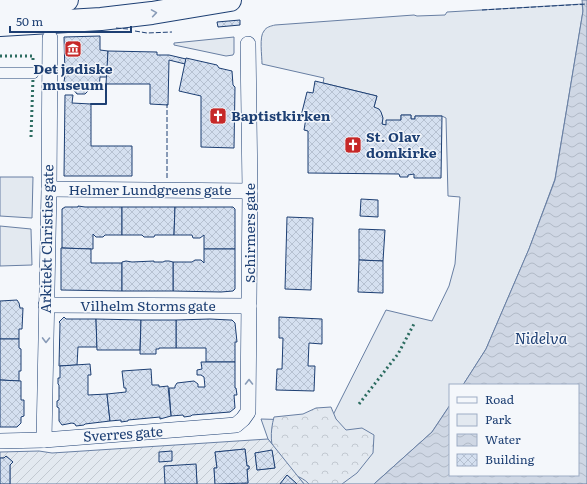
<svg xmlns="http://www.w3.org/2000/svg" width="587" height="484" font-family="Literata,serif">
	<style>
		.green { fill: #e3e9f0; stroke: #687fa3 }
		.forest { fill: url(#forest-crowns); stroke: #687fa3 }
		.garden { fill: url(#garden-furrows); stroke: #687fa3; fill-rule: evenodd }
		.water { fill: url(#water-waves); stroke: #687fa3 }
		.building { fill: url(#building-cross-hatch); stroke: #1d3f73 }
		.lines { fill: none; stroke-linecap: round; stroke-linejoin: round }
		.pedestrian-casing { stroke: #1d3f73; stroke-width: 12 }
		.minor-casing { stroke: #1d3f73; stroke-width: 16 }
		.primary-casing { stroke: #1d3f73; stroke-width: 24 }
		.pedestrian { stroke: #f4f7fb; stroke-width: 11 }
		.minor { stroke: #f4f7fb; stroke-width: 15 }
		.primary { stroke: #f4f7fb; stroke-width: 22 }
		.hedge { stroke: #2c6c60; stroke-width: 3; stroke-dasharray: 2 3; stroke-linecap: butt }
		.fence { stroke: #1d3f73; stroke-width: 1; stroke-dasharray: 5 2; stroke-linecap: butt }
		.wall { stroke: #1d3f73; stroke-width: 2 }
		.oneway { stroke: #889bb7 }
		.labels { text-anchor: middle; stroke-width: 3; stroke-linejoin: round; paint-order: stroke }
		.poi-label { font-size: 14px; font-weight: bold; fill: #1d3f73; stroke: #f4f7fb; text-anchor: start }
		.street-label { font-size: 14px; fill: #1d3f73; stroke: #f4f7fb }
		.water-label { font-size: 15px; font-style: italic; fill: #1d3f73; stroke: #f4f7fb }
	</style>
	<defs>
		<pattern id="forest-crowns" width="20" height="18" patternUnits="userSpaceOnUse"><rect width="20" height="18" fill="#e3e9f0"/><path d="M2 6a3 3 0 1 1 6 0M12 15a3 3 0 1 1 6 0" fill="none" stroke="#c2c9d1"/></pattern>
		<pattern id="garden-furrows" width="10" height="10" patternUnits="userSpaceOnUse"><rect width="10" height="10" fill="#e3e9f0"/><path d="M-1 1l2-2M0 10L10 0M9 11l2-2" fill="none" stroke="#c2c9d1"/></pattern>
		<pattern id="water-waves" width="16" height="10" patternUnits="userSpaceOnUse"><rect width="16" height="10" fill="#cfd7e4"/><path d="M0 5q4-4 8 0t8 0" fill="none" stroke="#b1bac7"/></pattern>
		<pattern id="building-cross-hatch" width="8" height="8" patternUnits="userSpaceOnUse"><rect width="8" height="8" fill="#d5e0f0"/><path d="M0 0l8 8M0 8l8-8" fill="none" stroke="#b6c1d1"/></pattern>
	</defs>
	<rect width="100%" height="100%" fill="#f4f7fb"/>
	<g class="green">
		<path d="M582,4L583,11L555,179L529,249L486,349L463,385H450V405L432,432L374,484H304L268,439L261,419L330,421L386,310L432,321L449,286L455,264L460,197L448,196L446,118L442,116H415V119H411V115H401V120L386,125L382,124C384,116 381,112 374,107L377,96L323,83L324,78L262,64C262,56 259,36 264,31C266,27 271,26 275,25L414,15L417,16L445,15L447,12Z"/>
		<path d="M234,37V53L233,55L226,56L174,45V43Z"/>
		<path d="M0,177H33L32,218L0,216Z"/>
		<path d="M0,226L31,229L32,265L0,266Z"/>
	</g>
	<path class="forest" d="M331,407L336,419L346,430L362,428L374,435L373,453L357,473L342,484H309C301,475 289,475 282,469C280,467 278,463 277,460C270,446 270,432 274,417L303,414L316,408Z"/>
	<path class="garden" d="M268,439L304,484H297L287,475L280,484H241L248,483L247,469H249V466H247L245,449L215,452L217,468H214L215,484H197L196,465L165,484H10V465L13,462L6,456L4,458H0V452L39,451L52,453ZM272,451L275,468L257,470L255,453Z"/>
	<path class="water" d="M582,0H587V484H374L432,432L450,405V475H578V385H463L486,349L529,249L555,180L583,11Z"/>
	<g class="building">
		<path d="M240,20V25L218,27L217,22Z"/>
		<path d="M100,36V50L108,51L107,77H100L99,89H90L85,94H77L73,89H63L65,75L64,37Z"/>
		<path d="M108,51L157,52V55H169L186,59L185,64L169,60L168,105L150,104V84H106Z"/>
		<path d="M186,58L217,65L219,68L232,71L233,85L235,87L234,148L201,147V96L179,91Z"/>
		<path d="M315,81L377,96L374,107L379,109L381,112L383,118L382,124L386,125V120H401V115H411V119H415V116H442L441,178H414V174L408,175V177H400L399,174L308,173V131L304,130L306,118L301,116L307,92L313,93Z"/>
		<path d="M65,95H73L72,103L91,104V146H132V176H64Z"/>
		<path d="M361,199L378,200V217L360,216Z"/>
		<path d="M78,206L85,207H122V235H105L103,237H96L93,234V249L62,248V209L65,207H78Z"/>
		<path d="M122,207H175L174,235H155L154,237H144L142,235H122Z"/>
		<path d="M175,207H233L235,209V249H204V235L200,238H193L192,235H174Z"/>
		<path d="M287,217L313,218L311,290L285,289Z"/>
		<path d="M359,229L385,230L383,261L359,260Z"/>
		<path d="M61,248L91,249V263H122V291L61,290Z"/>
		<path d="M204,249H235V289L233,291L221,292L173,291V262H192L195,260H201L204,263Z"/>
		<path d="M359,260L383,261V293L358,292Z"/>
		<path d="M126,261L132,262L154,261V262H163L165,261H169L173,262V291H122V262Z"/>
		<path d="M17,300L19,303L20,308H23L22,329H19V339H0V301Z"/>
		<path d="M64,317L66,319H96L97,347H78L77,365L59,366L60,323L59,322Z"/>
		<path d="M279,317L322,319V344L309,343L308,366H315L314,391L276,390L277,369H282L283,338H279Z"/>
		<path d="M96,319L141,320L140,350H97Z"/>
		<path d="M210,319L230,320H232L235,323L237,342H235V362H206V348H176V320Z"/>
		<path d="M141,320H176V348H159V349H156V354H140Z"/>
		<path d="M0,339H19V348L21,349V371H19V381L0,380Z"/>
		<path d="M201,362H235V388H236L237,395H234L235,408L230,412L192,415L191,416L184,417L183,415L171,416L169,388H175V386L177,383L194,381L198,384V387H205L204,377L201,375H197V370L202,369Z"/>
		<path d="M90,364L91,375H88V395L107,394L110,421L85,424L84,425L76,426L75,424L72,423L62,425L59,421V408L57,407V401L59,400V385L58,384V378H60V366Z"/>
		<path d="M151,369L152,385H159V387L168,386L171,416L160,419V417L128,420V421L121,422V420L110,421L107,394L126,392V388H124L122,371Z"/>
		<path d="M0,380L21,381V400H24V416L21,417V423L17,427H0Z"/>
		<path d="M245,449L247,466H249V469H247L248,483L215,484L214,468H217L215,452Z"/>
		<path d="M272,450L275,468L257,470L255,453Z"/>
		<path d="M172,451V461L159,462V452Z"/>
		<path d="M6,456L13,462L10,465V484H0V458H4Z"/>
		<path d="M196,464L197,484H165L164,466Z"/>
		<path d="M287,475L297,484H280Z"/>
	</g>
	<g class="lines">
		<g class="pedestrian-casing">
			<path id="pedestrian" d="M0,73H33"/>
		</g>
		<g class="minor-casing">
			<g id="minor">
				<path d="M49,189L250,191"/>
				<path d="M46,305L249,306"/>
				<path d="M44,440L49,189L50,38"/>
				<path d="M0,441L44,440L236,425L243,419L248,412L250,191L248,44"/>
			</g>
		</g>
		<g class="primary-casing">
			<g id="primary">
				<path d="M0,4L67,0"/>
				<path d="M0,25L101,19L152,13L230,0"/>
			</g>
		</g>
		<use href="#pedestrian" class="pedestrian"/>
		<use href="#minor" class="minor"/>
		<use href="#primary" class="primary"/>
		<g class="hedge">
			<path d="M0,56H33V62"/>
			<path d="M31,137L33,78"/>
			<path d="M359,404L398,354L415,322"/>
		</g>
		<g class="fence">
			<path d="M482,10L587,4"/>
			<path d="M116,28L128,29"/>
			<path d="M135,31L147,33L172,32"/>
			<path d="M167,178V104"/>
		</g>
		<path class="wall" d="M91,104H106V84"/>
	</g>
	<defs><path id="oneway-chevron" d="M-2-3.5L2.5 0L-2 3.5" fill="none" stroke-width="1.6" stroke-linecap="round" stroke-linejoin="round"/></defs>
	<g class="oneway">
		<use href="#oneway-chevron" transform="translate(154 13) rotate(-9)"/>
		<use href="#oneway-chevron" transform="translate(46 340) rotate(91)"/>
		<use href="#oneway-chevron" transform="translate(249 382) rotate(-90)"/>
	</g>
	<defs>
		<g id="museum-square" transform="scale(0.9)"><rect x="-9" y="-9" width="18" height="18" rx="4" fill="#c62828" stroke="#f4f7fb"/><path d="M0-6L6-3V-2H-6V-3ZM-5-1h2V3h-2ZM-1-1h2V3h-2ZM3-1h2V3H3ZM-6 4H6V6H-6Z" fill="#fff"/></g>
		<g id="church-square" transform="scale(0.9)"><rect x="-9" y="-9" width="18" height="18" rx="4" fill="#c62828" stroke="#f4f7fb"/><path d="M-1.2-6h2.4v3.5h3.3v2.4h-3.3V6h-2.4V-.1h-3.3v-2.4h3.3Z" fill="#fff"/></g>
	</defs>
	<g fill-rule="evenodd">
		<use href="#museum-square" x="73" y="49"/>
		<use href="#church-square" x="218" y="116"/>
		<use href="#church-square" x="353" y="145"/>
	</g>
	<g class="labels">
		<g class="poi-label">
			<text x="73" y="74" text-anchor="middle">Det jødiske<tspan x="73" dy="16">museum</tspan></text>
			<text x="231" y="121">Baptistkirken</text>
			<text x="366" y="142">St. Olav<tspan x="366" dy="16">domkirke</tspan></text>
		</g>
		<g class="street-label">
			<text x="150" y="195">Helmer Lundgreens gate</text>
			<text transform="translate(250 233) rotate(-90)" y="5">Schirmers gate</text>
			<text transform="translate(47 239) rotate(-89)" y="5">Arkitekt Christies gate</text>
			<text x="148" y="311">Vilhelm Storms gate</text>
			<text transform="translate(123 434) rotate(-4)" y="5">Sverres gate</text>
		</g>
		<g class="water-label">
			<text x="541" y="344">Nidelva</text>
		</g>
	</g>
	<rect x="449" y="384" width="130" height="92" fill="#f4f7fb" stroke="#9eadc5"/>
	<rect x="457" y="397" width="20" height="6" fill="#f4f7fb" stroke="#9eadc5"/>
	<text x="485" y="404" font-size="12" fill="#1d3f73">Road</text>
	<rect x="457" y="414" width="20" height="12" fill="#e3e9f0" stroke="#9eadc5"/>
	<text x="485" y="424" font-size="12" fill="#1d3f73">Park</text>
	<rect x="457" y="434" width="20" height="12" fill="url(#water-waves)" stroke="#9eadc5"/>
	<text x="485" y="444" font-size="12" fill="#1d3f73">Water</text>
	<rect x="457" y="454" width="20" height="12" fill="url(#building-cross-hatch)" stroke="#9eadc5"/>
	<text x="485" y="464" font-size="12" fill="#1d3f73">Building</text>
	<path d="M10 26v6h121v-6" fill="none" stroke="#1d3f73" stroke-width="2"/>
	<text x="16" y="26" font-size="12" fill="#1d3f73" stroke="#f4f7fb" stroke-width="3" paint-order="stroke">50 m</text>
</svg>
